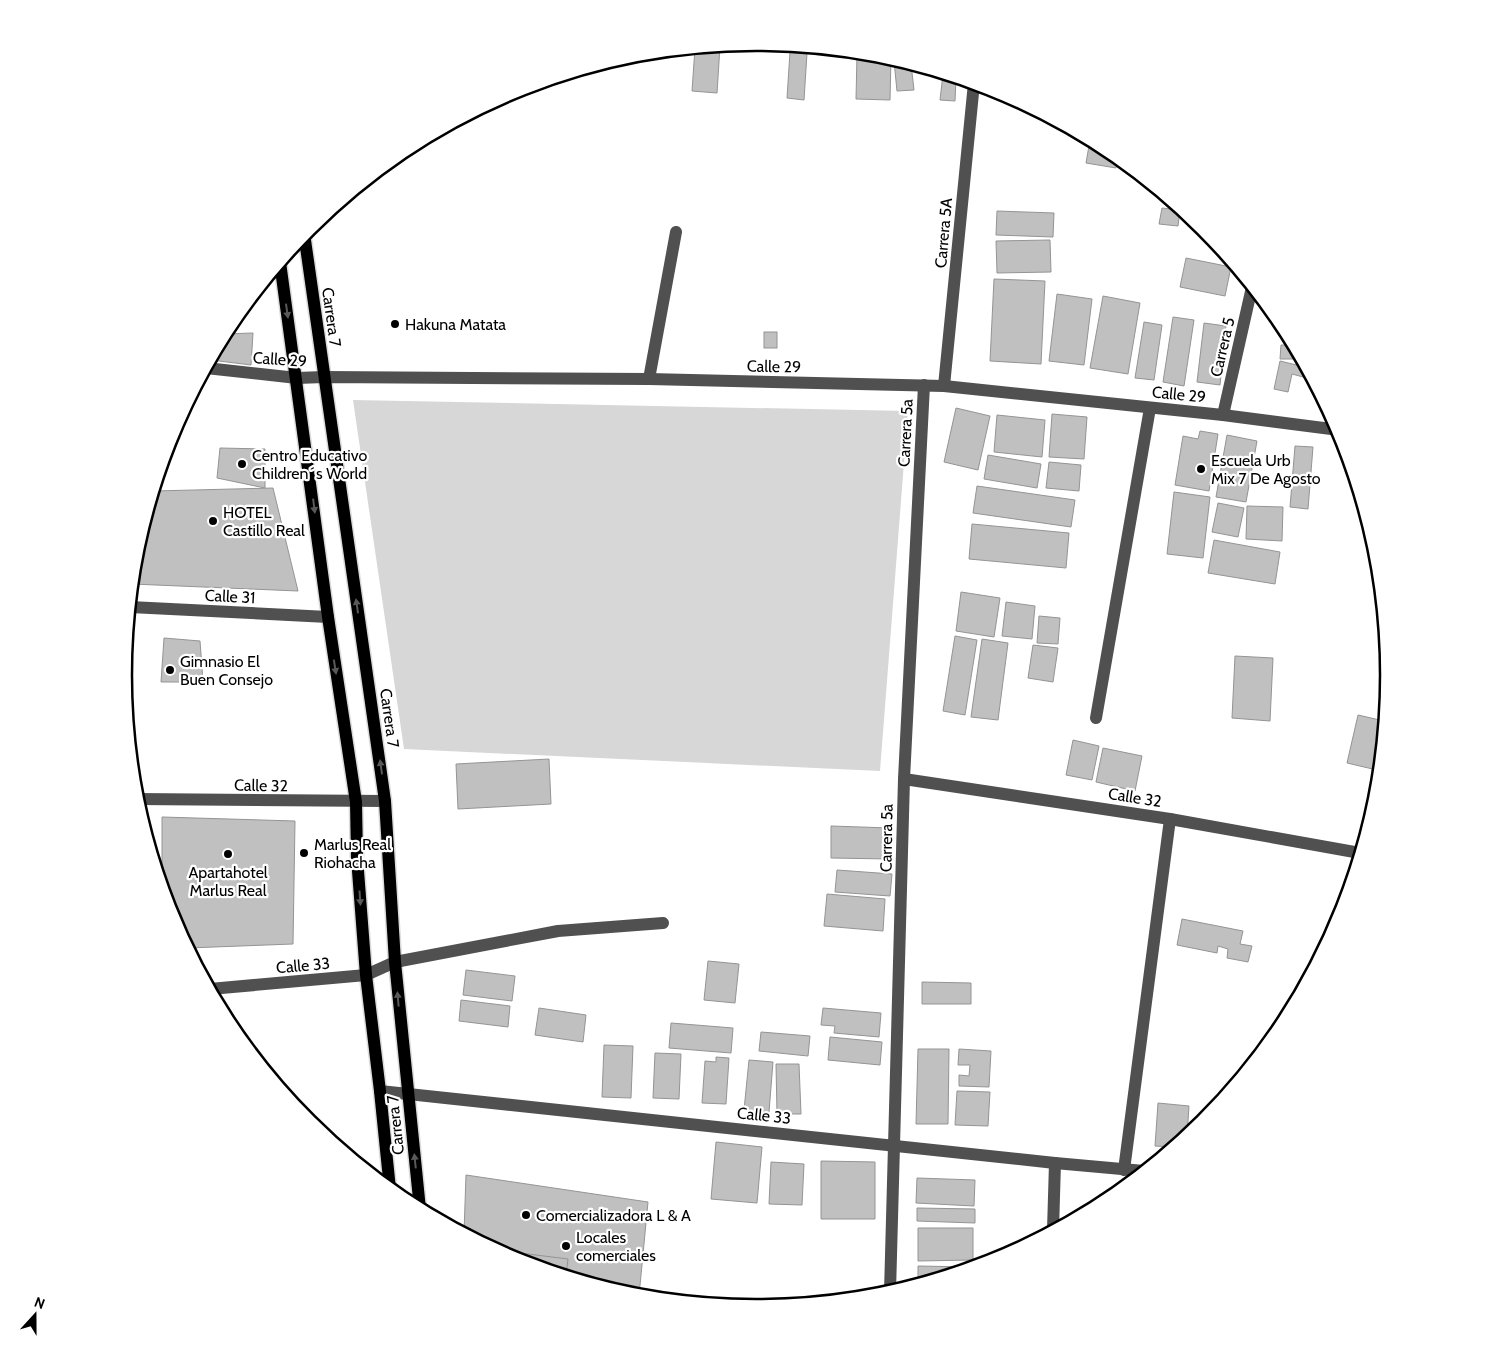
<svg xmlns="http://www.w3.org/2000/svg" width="1512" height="1350" font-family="Cabin,sans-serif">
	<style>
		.green { fill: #d7d7d7 }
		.building { fill: #c0c0c0; stroke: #949494 }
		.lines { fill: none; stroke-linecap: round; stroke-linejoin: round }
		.major-casing { stroke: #dbdbdb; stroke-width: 15 }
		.minor { stroke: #505050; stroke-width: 12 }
		.major { stroke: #000; stroke-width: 12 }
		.oneway { fill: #595959 }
		.poi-dot { fill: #000; stroke: #fff; stroke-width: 2 }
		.labels { text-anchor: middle; stroke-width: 4.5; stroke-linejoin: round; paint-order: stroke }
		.street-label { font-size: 16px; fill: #000; stroke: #fff }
		.poi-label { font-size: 16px; fill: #000; stroke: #fff; text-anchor: start }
		.rim { fill: none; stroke: #000; stroke-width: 2.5 }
	</style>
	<rect width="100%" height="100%" fill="#fff"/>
	<path class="green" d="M353,400L908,411L880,771L404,749Z"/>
	<g class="building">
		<path d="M720,46L717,93L692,91L695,48Z"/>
		<path d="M790,52L807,53L804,100L787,98Z"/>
		<path d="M857,55L883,56L891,58L890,100L856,99Z"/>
		<path d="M899,60L911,64L914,90L897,91L894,61Z"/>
		<path d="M943,74L956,78L955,101L940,100Z"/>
		<path d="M1090,140L1108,149L1118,157L1116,168L1086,163Z"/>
		<path d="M1162,208L1180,210L1178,226L1159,224Z"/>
		<path d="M997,211L1054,213L1053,237L996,235Z"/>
		<path d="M1050,240L1051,272L997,273L996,241Z"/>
		<path d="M1186,258L1231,267L1225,296L1180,287Z"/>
		<path d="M994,279L1045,281L1041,364L990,361Z"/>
		<path d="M1057,294L1092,299L1084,365L1049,361Z"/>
		<path d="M1103,296L1140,303L1128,374L1090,368Z"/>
		<path d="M1173,317L1194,320L1184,386L1163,382Z"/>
		<path d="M1144,322L1162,325L1154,380L1135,378Z"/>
		<path d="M1204,323L1226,326L1220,385L1197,382Z"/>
		<rect x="764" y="332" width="13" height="16"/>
		<path d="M253,333L251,365L211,360L225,334Z"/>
		<path d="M1281,345H1293L1296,349L1295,359H1280Z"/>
		<path d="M1280,361L1305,367L1303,377L1292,374L1288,392L1274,389Z"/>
		<path d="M956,408L990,416L978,470L944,462Z"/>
		<path d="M1052,414L1087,417L1084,459L1049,457Z"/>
		<path d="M997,415L1045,420L1042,457L994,452Z"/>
		<path d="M1200,431L1218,434L1209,491L1175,485L1183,436L1198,439Z"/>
		<path d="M1227,435L1257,441L1246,502L1216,497Z"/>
		<path d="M1295,446L1313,447L1308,509L1290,507Z"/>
		<path d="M220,448L265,449V488L217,478Z"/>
		<path d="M988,455L1041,464L1037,488L984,479Z"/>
		<path d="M1049,462L1081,465L1079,491L1046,488Z"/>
		<path d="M977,486L1075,500L1071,527L973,513Z"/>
		<path d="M273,488L298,591L132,584L136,551L154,491Z"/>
		<path d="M1174,492L1210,497L1203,558L1167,554Z"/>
		<path d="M1218,503L1244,508L1238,537L1212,532Z"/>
		<path d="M1247,506L1283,507L1282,541L1246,539Z"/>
		<path d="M972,524L1069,533L1066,568L969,559Z"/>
		<path d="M1214,540L1280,552L1275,584L1208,573Z"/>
		<path d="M961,592L1000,598L994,637L956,631Z"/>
		<path d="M1006,602L1035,606L1032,639L1002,636Z"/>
		<path d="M1039,616L1060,618L1058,644L1037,643Z"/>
		<path d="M955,636L977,640L965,715L943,711Z"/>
		<path d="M164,638L200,641L203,682H161Z"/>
		<path d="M982,639L1008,643L998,720L971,717Z"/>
		<path d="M1033,645L1058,648L1053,682L1028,678Z"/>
		<path d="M1235,656L1273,658L1270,721L1232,718Z"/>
		<path d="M1358,715L1384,721L1381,755L1377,770L1347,763Z"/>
		<path d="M1073,740L1099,746L1092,780L1066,775Z"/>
		<path d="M1103,748L1142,756L1135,791L1096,782Z"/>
		<path d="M549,759L551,804L458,809L456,764Z"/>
		<path d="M162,817L295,821L293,944L188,948L172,917L162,886Z"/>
		<path d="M831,826L890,828L889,859L831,858Z"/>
		<path d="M837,870L892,874L890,896L835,892Z"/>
		<path d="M827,894L885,899L883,931L824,926Z"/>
		<path d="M1182,919L1243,931L1240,944L1252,946L1248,962L1227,958L1228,949L1218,946L1217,953L1177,945Z"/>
		<path d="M708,961L739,964L735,1003L704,1000Z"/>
		<path d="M466,970L515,976L512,1001L463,995Z"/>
		<path d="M922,982L971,983V1004H922Z"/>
		<path d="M461,1000L510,1006L508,1027L459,1021Z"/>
		<path d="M539,1008L586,1015L583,1042L535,1035Z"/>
		<path d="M823,1008L881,1013L879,1037L834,1033L835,1026L821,1025Z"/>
		<path d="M671,1023L733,1028L731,1053L669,1048Z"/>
		<path d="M761,1032L810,1036L808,1056L759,1051Z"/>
		<path d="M830,1037L882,1042L880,1065L828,1060Z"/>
		<path d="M604,1045L633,1046L631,1098L602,1097Z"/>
		<path d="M918,1049H949L948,1124H916Z"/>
		<path d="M959,1049L991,1051L989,1087L959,1086V1075L969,1076L970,1065H958Z"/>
		<path d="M655,1053L681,1054L679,1099L653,1098Z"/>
		<path d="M716,1057L729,1058L726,1104L702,1103L705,1061L716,1062Z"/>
		<path d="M749,1060L773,1062L769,1112L744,1110Z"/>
		<path d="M776,1064H799L801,1114H777Z"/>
		<path d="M957,1091L990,1092L988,1126L955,1125Z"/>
		<path d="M1158,1103L1189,1106L1187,1136L1173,1147L1155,1146Z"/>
		<path d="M716,1142L762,1147L757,1203L711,1199Z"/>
		<path d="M821,1161L875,1162V1219H821Z"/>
		<path d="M771,1162L804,1164L802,1205L769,1204Z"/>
		<path d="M466,1175L648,1202L639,1296L514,1259L464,1233Z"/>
		<path d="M917,1178L975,1180L974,1206L916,1203Z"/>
		<path d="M917,1208L975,1209V1223L917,1221Z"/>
		<path d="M918,1228H973V1260L918,1261Z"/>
		<path d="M496,1250L568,1259L566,1275L514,1259Z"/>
		<path d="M918,1266L971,1267V1268L918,1284Z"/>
	</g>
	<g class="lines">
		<g class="major-casing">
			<g id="major">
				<path d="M304,233L385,801L395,962L420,1209"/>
				<path d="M280,262L328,617L356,802L357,858L366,975L380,1091L390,1189"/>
			</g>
		</g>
		<g class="minor">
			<path d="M206,368L297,378L324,377L649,379L944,386L1223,415L1339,430"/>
			<path d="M649,379L676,232"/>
			<path d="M944,386L974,83"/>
			<path d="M1223,415L1252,287"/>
			<path d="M130,607L328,617"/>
			<path d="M1096,718L1150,408"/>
			<path d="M904,779L1170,819L1360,853"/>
			<path d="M136,799L385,801"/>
			<path d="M210,989L366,975L395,962L558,931L663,923"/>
			<path d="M380,1091L1055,1163L1144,1171"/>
			<path d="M1124,1170L1170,819"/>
			<path d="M1053,1230L1055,1163"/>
			<path d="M890,1292L904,779L924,385"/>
		</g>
		<use href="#major" class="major"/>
	</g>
	<defs><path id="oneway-solid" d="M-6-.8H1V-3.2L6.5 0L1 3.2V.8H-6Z" transform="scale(1.25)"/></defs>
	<g class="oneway">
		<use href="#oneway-solid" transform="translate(287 311) rotate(82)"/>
		<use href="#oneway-solid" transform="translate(314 506) rotate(83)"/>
		<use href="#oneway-solid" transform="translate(357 606) rotate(-98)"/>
		<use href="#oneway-solid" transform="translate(335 667) rotate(81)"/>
		<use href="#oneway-solid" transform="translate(381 767) rotate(-98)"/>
		<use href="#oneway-solid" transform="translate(360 898) rotate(86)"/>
		<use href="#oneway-solid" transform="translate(398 999) rotate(-95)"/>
		<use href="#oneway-solid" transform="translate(415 1161) rotate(-96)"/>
	</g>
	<g class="poi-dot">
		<circle cx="395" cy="324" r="5"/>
		<circle cx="242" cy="464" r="5"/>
		<circle cx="1201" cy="469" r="5"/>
		<circle cx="213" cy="521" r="5"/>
		<circle cx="170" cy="670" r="5"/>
		<circle cx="304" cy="853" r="5"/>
		<circle cx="228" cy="854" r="5"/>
		<circle cx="526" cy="1215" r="5"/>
		<circle cx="566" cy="1246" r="5"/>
	</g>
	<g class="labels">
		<g class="street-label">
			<text transform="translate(943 233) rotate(-85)" y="6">Carrera 5A</text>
			<text transform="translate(332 317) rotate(82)" y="6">Carrera 7</text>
			<text transform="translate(1222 347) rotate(-77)" y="6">Carrera 5</text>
			<text transform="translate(280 359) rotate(4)" y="6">Calle 29</text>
			<text transform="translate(774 366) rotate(1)" y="6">Calle 29</text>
			<text transform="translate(1179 394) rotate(6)" y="6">Calle 29</text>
			<text transform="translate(905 433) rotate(-87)" y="6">Carrera 5a</text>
			<text transform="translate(230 596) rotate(3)" y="6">Calle 31</text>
			<text transform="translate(390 718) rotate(82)" y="6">Carrera 7</text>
			<text transform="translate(261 785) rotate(1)" y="6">Calle 32</text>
			<text transform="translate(1135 797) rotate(9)" y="6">Calle 32</text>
			<text transform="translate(886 838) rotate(-89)" y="6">Carrera 5a</text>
			<text transform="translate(303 965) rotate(-5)" y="6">Calle 33</text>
			<text transform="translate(764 1115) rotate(6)" y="6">Calle 33</text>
			<text transform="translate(395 1125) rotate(-96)" y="6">Carrera 7</text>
		</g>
		<g class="poi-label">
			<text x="405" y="330">Hakuna Matata</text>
			<text x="252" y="461">Centro Educativo<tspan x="252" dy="18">Children´s World</tspan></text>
			<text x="1211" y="466">Escuela Urb<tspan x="1211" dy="18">Mix 7 De Agosto</tspan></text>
			<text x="223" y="518">HOTEL<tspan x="223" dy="18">Castillo Real</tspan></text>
			<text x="180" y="667">Gimnasio El<tspan x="180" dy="18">Buen Consejo</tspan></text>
			<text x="314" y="850">Marlus Real<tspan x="314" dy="18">Riohacha</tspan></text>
			<text x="228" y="878" text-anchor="middle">Apartahotel<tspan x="228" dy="18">Marlus Real</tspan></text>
			<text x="536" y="1221">Comercializadora L &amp; A</text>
			<text x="576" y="1243">Locales<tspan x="576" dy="18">comerciales</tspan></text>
		</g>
	</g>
	<path d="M0 0H1512V1350H0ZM132 675a624 624 0 1 1 1248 0a624 624 0 1 1-1248 0Z" fill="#fff" fill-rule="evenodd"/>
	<path class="rim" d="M132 675a624 624 0 1 1 1248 0a624 624 0 1 1-1248 0Z"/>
	<g transform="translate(35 1315) rotate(21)" stroke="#ffffff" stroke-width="4" paint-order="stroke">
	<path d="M0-4L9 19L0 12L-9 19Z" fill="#000000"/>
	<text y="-8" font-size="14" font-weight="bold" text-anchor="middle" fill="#000000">N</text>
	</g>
</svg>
